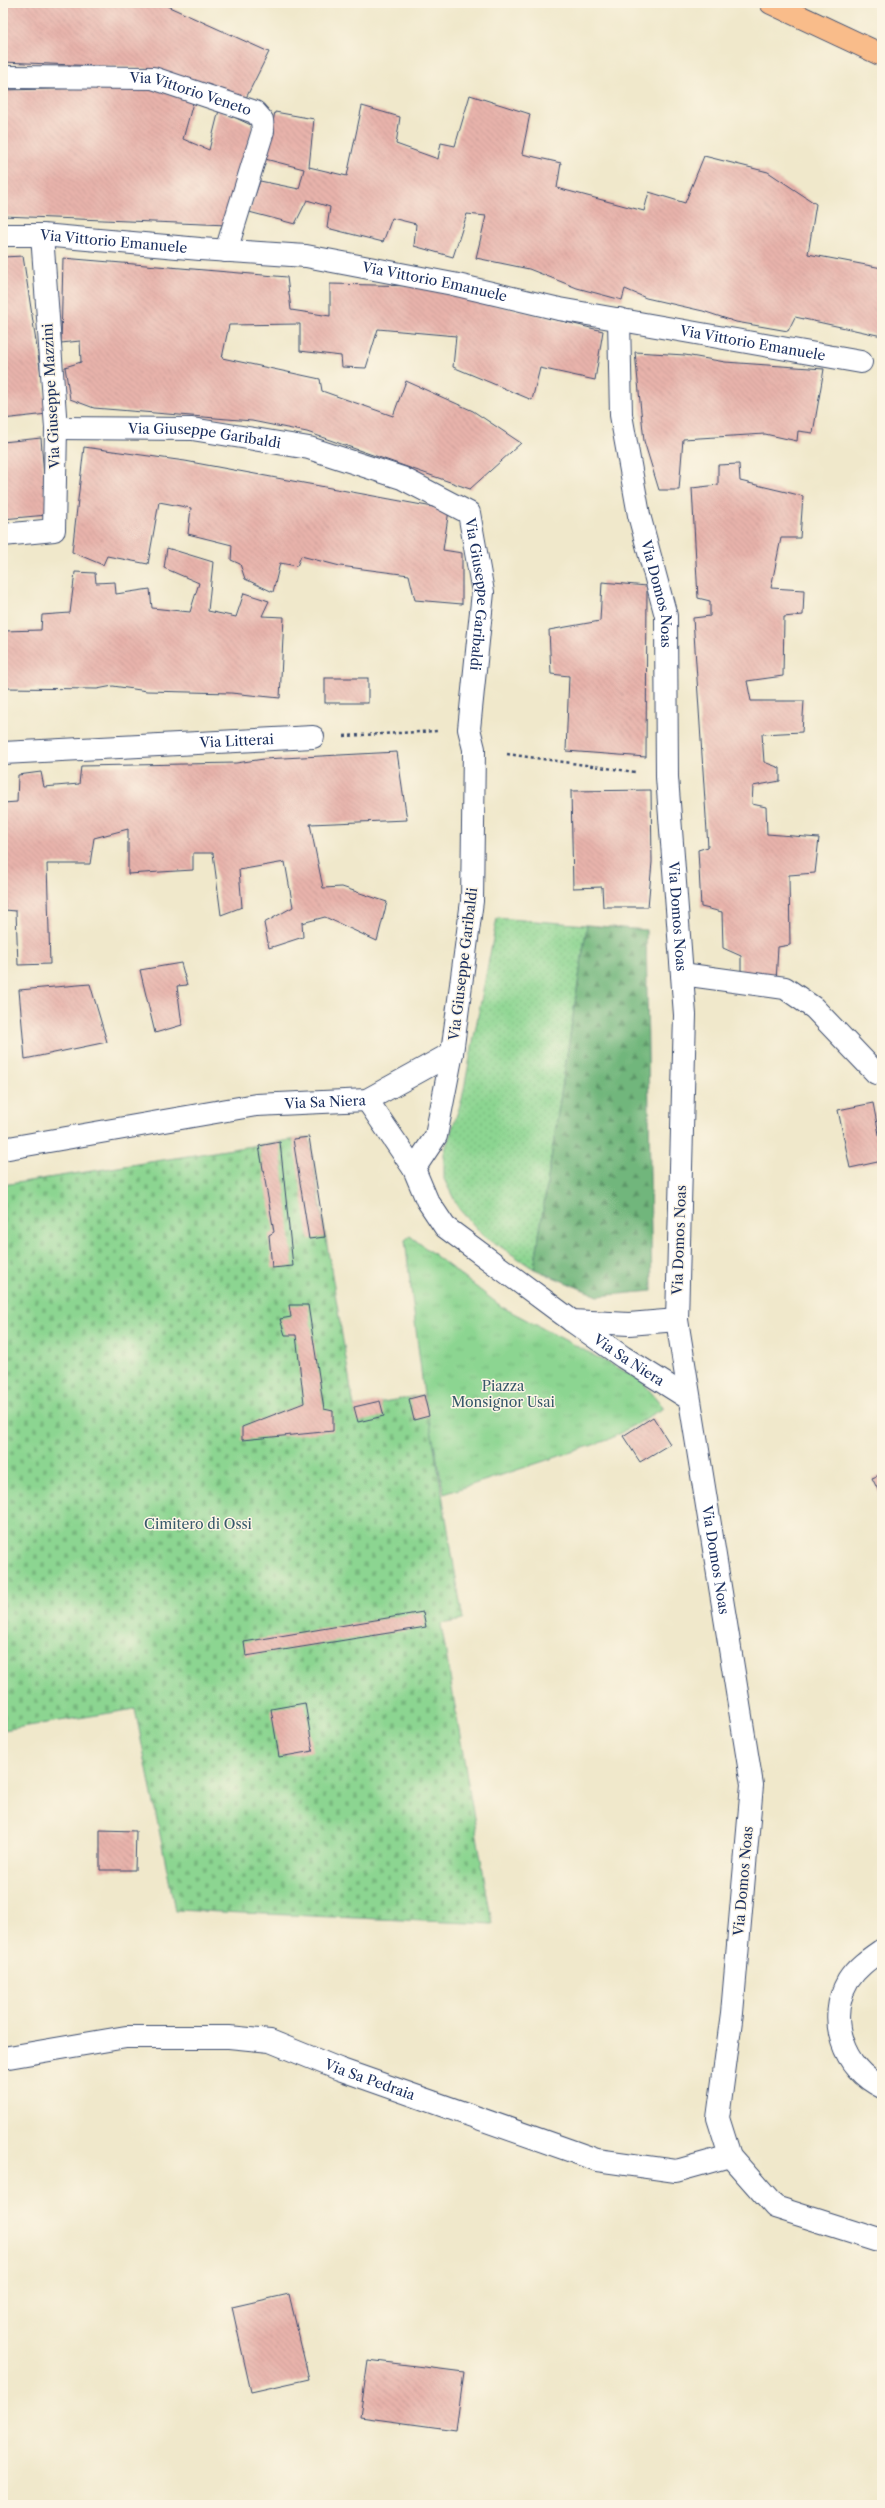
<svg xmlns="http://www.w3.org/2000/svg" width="885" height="2508" font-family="'Libre Caslon Text',serif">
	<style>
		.grass { fill: url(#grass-dots); stroke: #548278 }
		.forest { fill: url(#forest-firs); stroke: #46726c }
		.cemetery { fill: url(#cemetery-stones); stroke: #548278 }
		.park { fill: url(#park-tufts); stroke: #548278 }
		.building { fill: url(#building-back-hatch) }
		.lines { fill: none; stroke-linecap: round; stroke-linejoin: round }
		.minor-casing { stroke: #3b4b6e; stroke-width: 24 }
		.major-casing { stroke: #3b4b6e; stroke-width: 24 }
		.path { stroke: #3b4b6e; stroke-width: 2.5; stroke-dasharray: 3 3; stroke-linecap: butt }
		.minor { stroke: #fff; stroke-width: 22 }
		.major { stroke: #f9bc8a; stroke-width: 22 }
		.labels { text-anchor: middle; stroke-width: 3; stroke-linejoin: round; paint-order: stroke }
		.street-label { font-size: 14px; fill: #1b2f5e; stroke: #fcf5e5 }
		.park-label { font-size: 14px; fill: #37586b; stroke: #fcf5e5 }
	</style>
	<defs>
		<pattern id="grass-dots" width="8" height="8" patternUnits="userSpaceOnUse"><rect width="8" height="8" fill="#8cd591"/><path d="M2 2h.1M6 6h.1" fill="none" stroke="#78b77f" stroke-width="1.8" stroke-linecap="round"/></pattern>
		<pattern id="forest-firs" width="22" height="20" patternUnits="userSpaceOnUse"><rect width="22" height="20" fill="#71b67b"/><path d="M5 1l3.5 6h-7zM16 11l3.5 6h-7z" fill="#5c9468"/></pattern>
		<pattern id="cemetery-stones" width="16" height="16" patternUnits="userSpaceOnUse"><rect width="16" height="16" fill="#8cd591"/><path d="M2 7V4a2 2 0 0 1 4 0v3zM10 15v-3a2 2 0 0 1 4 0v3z" fill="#78b77f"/></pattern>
		<pattern id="park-tufts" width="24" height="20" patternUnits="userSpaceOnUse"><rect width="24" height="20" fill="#8cd591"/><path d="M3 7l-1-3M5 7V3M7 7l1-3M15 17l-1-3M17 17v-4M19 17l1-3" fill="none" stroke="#78b77f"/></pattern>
		<pattern id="building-back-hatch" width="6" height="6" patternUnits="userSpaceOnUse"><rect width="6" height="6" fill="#e8b3ab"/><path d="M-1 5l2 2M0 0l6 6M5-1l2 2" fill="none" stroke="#c69a96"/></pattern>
	</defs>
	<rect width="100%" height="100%" fill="#fcf5e5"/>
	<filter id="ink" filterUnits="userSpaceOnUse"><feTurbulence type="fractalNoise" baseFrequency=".025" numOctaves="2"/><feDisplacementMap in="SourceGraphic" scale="8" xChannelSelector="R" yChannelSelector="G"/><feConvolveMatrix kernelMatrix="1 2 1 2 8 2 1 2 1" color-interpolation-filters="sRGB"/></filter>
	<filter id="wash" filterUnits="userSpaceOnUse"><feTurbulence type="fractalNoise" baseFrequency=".012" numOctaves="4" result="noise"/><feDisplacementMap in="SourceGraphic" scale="16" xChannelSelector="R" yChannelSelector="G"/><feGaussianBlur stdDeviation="0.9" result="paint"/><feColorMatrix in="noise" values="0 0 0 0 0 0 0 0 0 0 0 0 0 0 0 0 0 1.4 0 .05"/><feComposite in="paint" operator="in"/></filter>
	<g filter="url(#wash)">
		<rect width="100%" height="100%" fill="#f0e8cb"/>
		<path class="grass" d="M497,918L587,925L534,1269L483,1235L459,1209L444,1179V1153L462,1099Z"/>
		<path class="forest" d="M587,925L646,930L652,1291L598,1296L534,1269Z"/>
		<path class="cemetery" d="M309,1137L354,1407L424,1395L429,1416L463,1620L441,1624L492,1924L175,1910L135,1709L3,1730V1185Z"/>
		<path class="park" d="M410,1236L502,1307L641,1380L664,1408L608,1440L444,1494L424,1395L405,1240Z"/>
		<g id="blocks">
			<g class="building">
				<path d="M3,3H168L167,6L269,52L246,98L144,68L3,62Z"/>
				<path d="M147,87L194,99L183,139L209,150L219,110L253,126L228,225L3,216V90Z"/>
				<path d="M470,95L530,114L522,154L561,163L557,188L644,211L649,192L685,203L704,156L768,172L816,204L808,254L882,268V336L795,317L788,331L736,322L703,311L646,298L625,289L622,300L577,288L529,269L476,258L486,216L467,214L453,257L414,246L416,224L392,218L383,242L327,228L330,207L307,200L295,224L249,212L260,181L299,189L304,169L265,159L275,112L314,119L309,167L347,176L362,106L400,117L396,144L438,159L441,143L455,146Z"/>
				<path d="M23,256L47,414L3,419V257Z"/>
				<path d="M63,258L287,277L291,310L330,316V284L417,286L603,331L595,380L540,368L532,400L453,367L456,336L378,329L366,368L342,367L341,356L300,351V324L229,325L222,358L320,379L322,391L393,416L406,381L473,411L521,443L470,489L307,432L252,421L94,408L70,399L65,367L81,362L80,341L61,343Z"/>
				<path d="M635,352L685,355L725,362L824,369L813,433L798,431L797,441L765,434L683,439L679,490H659L644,441Z"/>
				<path d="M41,438L47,515L3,519V442Z"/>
				<path d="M84,447L185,461L449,510L443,550L462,553V604L415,600L409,575L340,566L301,556L297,566L280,563L273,592L245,579L240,564L231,560L232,545L188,534L191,508L159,502L148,564L107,556L103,565L72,552Z"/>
				<path d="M739,464L740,481L803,496L800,538H781L771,588L804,590L803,615L784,617L783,676L747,681L751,701H804L802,732L762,734L764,762L780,768V781L753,786L752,804L766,807L767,834L819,838L815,873L789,875L790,945L778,947L776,982H741V956L723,948L722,912L701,907L698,850L708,847L693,618L710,616V601L698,598L692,488L718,485V465Z"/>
				<path d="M167,548L213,562L208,611L236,617L244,593L269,601L262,616L284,617L280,698L231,693L147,691L113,686L97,689L3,688V631L41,630L42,615L70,613L75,572L95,573L96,583L115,582L116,594L150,589L152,608L190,612L199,583L164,568Z"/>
				<path d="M602,582L647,586L646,757L566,751L569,676L551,674L549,630L600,621Z"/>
				<rect x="325" y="678" width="43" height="25"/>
				<path d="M397,752L407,820L310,824L323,888L342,887L387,902L377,941L325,917L302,923L303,937L269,948L264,923L293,907L285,862L239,870L242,907L221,915L213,853H193V870L128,874V829L94,838L90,864H47L50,964L18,965L16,911L5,910L3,864V803L17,802L18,775L41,772L44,787L79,784L81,766L236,763L264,759Z"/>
				<path d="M651,790L652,862L648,907H603L602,887L573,888L571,791Z"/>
				<path d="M181,963L187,985L177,986L182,1025L155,1033L140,970Z"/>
				<path d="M90,984L107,1042L25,1059L19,990Z"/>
				<path d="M873,1103L882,1150V1161L850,1168L838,1110Z"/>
				<path d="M309,1137L325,1237L309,1239L293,1139Z"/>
				<path d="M280,1142L293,1266L272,1268L269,1235L274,1232L259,1146Z"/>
				<path d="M289,1305H308L324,1409L333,1411V1431L242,1440V1427L304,1403L296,1335H285L280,1319L291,1317Z"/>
				<path d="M424,1395L429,1416L414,1420L409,1399Z"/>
				<path d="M380,1401L384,1416L358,1422L354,1407Z"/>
				<path d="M653,1417L670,1444L640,1462L623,1436Z"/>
				<path d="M882,1474V1498L872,1478Z"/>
				<path d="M423,1612L426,1627L246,1656L244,1642Z"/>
				<path d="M305,1703L313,1751L279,1757L271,1709Z"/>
				<path d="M100,1830L136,1831L135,1870H100Z"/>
				<path d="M289,2294L309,2379L251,2392L232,2307Z"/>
				<path d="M368,2360L464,2372L456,2430L360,2417Z"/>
			</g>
		</g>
	</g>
	<g filter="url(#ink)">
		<use href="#blocks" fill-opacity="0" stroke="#3b4b6e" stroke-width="1"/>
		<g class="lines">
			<g class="minor-casing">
				<g id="minor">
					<path id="s1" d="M3,77L153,78L255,112L262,120L263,131L226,251"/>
					<path id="s2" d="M3,235H42L200,249L306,256L453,284L559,309L861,362"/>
					<path id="s3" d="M619,319L621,415L639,515L666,616L667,777L685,1015L677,1320L752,1785L732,2013L718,2118L730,2156L775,2207L882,2241"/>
					<path id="s4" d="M56,428L192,429L309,448L402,478L469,513L483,592L469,729L474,749L472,901L452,1053L436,1136L414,1169"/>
					<path d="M3,535L54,530L56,428L42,235"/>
					<path id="s5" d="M3,753L313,737"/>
					<path d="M682,974L785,988L814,1008L876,1073H882"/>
					<path d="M367,1100L414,1169L427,1200L445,1227L572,1321L629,1324L677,1320"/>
					<path id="s6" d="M3,1149L256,1105L367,1100L452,1053"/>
					<path id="s7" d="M572,1321L623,1357L688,1398"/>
					<path d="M882,1950C869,1959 857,1967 848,1981C826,2019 843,2069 882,2087"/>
					<path id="s8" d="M3,2058L126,2037H229L270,2041L339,2069L597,2160L676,2171L730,2156"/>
				</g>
			</g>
			<g class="major-casing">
				<path id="major" d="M771,3L882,55"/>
			</g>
			<g class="path">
				<path d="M344,736L437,731"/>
				<path d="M507,754L635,772"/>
			</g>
			<use href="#minor" class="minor"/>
			<use href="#major" class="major"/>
		</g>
	</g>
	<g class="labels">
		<g class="street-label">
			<text dy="5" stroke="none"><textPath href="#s1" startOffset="190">Via Vittorio Veneto</textPath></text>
			<text dy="5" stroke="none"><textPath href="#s2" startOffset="111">Via Vittorio Emanuele</textPath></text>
			<text dy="5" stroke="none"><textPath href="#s2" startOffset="435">Via Vittorio Emanuele</textPath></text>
			<text dy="5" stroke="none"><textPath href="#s2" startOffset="759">Via Vittorio Emanuele</textPath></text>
			<text transform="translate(51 396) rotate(-93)" y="5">Via Giuseppe Mazzini</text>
			<text dy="5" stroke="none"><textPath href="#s4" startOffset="149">Via Giuseppe Garibaldi</textPath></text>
			<text dy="5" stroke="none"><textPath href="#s3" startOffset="279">Via Domos Noas</textPath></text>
			<text dy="5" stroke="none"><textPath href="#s4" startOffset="510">Via Giuseppe Garibaldi</textPath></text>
			<text dy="5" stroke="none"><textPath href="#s5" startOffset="234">Via Litterai</textPath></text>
			<text dy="5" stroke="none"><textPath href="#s3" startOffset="603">Via Domos Noas</textPath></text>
			<text transform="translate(463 964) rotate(-83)" y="5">Via Giuseppe Garibaldi</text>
			<text dy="5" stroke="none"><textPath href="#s6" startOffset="326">Via Sa Niera</textPath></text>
			<text transform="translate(679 1240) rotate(-88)" y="5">Via Domos Noas</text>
			<text dy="5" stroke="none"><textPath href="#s7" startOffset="69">Via Sa Niera</textPath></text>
			<text dy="5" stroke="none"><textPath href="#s3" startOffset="1250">Via Domos Noas</textPath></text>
			<text transform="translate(743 1881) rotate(-85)" y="5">Via Domos Noas</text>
			<text dy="5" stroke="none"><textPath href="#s8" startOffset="376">Via Sa Pedraia</textPath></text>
		</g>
		<g class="park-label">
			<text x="503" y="1391">Piazza<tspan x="503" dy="16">Monsignor Usai</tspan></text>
			<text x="198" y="1529">Cimitero di Ossi</text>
		</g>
	</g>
	<rect width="885" height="2508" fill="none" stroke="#fcf5e5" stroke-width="16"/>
</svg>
